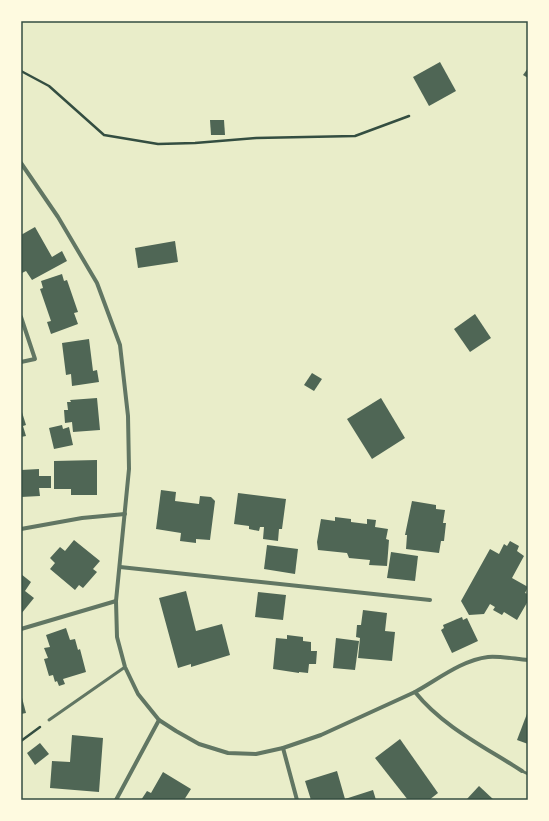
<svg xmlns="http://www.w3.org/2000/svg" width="549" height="821" font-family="Spectral,serif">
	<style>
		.building { fill: #4f6655 }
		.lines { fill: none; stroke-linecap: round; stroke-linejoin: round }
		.path { stroke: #344e41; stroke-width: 2.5 }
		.service { stroke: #617663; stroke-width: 3 }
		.minor { stroke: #617663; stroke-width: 4 }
		.neatline { fill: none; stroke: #344e41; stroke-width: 1.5 }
	</style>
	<rect width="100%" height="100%" fill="#e9edc9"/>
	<g class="building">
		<path d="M440,62L456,91L429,106L413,77Z"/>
		<path d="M528,68V78L523,75Z"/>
		<path d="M210,120H224L225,135H211Z"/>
		<path d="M35,227L52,257L62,251L67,261L32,280L26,271L22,273L21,271V235Z"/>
		<path d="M175,241L178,262L138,268L135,248Z"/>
		<path d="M62,274L64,281L67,280L78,312L74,313L78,324L51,334L47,322L51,321L40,289L43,288L41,281Z"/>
		<path d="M475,314L491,338L470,352L454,329Z"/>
		<path d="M89,339L93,371L97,370L99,382L72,386L71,374L66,375L62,343Z"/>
		<path d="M312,373L322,379L314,391L304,385Z"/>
		<path d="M97,398L100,430L73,432L72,422L65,423L64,410H68L67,402H71L70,400Z"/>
		<path d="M381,398L405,438L372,459L347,419Z"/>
		<path d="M21,409L26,425L23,426L26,436L21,437Z"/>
		<path d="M62,425L63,429L69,427L73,445L54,449L49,428Z"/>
		<path d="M97,460V495H71V489H54V461Z"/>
		<path d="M39,469V476H51V488H39L40,496L21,497V470Z"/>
		<path d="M161,490L176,492L175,501L199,504L200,496L211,497L215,501L210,540L196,539V543L180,541L181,533L156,529Z"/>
		<path d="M238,493L286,499L282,529H279L278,541L263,539L264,527H260L259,531L249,529V526L234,524Z"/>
		<path d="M412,501L436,505V509L445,510L443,523H446L444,541H441L439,553L406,549L407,535H405Z"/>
		<path d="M335,517L351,519V522L367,524V519L376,520L375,527L388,529L386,539L389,540L387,566L369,565L370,560L349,558L347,553L318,550L317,542L321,519L335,521Z"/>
		<path d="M74,540L100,561L93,569L97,572L83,588L79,585L75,590L50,569L55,563L50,558L60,547L65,551Z"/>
		<path d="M510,541L519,546L517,551L524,556L512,578L528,587L525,593L528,594V601L517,620L504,612L502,615L493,610L495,607L490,604L484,614L469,615L461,601L490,549L499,554L504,544L507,546Z"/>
		<path d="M267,545L298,549L295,574L264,569Z"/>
		<path d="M391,552L418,556L415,581L387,578Z"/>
		<path d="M21,574L31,582L25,591L34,598L21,614Z"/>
		<path d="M186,591L196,631L222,624L230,655L191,667V664L178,668L159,598Z"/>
		<path d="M258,592L286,595L283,620L255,617Z"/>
		<path d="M363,610L387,613L385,631L395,632L392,661L358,658L360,638L356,637L357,625H361Z"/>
		<path d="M462,617L463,620L467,618L478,641L452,653L441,630L444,628L443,625Z"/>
		<path d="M66,628L70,640L75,639L78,650L80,649L86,672L63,679L65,684L59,686L57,681L55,682L53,675L49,676L44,659L48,658L44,648L50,647L46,635Z"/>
		<path d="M287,635L303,637V641L311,642V651H317L316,664H309L308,673L299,672V673L273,669L276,638L287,639Z"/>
		<path d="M336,638L359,641L355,670L333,668Z"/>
		<path d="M21,694L26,713L21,714Z"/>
		<path d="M528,711V744L517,740Z"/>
		<path d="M72,735L103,738L99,792L50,788L52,761L70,762Z"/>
		<path d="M400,739L438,793L429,800H408L375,758Z"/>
		<path d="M40,743L49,754L35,765L27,753Z"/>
		<path d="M337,771L345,799L373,790L376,800H311L305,781Z"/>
		<path d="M163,772L191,789L184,800H141L147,791L151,793Z"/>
		<path d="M479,786L494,800H466Z"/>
	</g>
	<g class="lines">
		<g class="path">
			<path d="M21,71L49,86L104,135L158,144L195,143L256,138L355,136L409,116"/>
			<path d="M21,741L40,727"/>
		</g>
		<g class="service">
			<path d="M49,720L125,667"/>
			<path d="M522,771L528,774"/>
		</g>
		<g class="minor">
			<path d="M21,163L58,217L97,283L120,345L128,416L129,469L116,601L117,637L125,667L138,694L159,720L176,731L199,744L228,753L256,754L283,748L321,735L415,692"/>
			<path d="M21,317L35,359L21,362"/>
			<path d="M21,529L82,518L125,514"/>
			<path d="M120,567L430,600"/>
			<path d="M21,629L116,601"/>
			<path d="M283,748L297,800"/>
			<path d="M522,771C485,747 443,727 415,692C437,680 462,660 488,657C501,656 515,659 528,660"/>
			<path d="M116,800L159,720"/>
		</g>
	</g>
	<rect width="549" height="821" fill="none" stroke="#fefae0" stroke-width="44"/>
	<rect x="22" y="22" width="505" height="777" class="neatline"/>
</svg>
